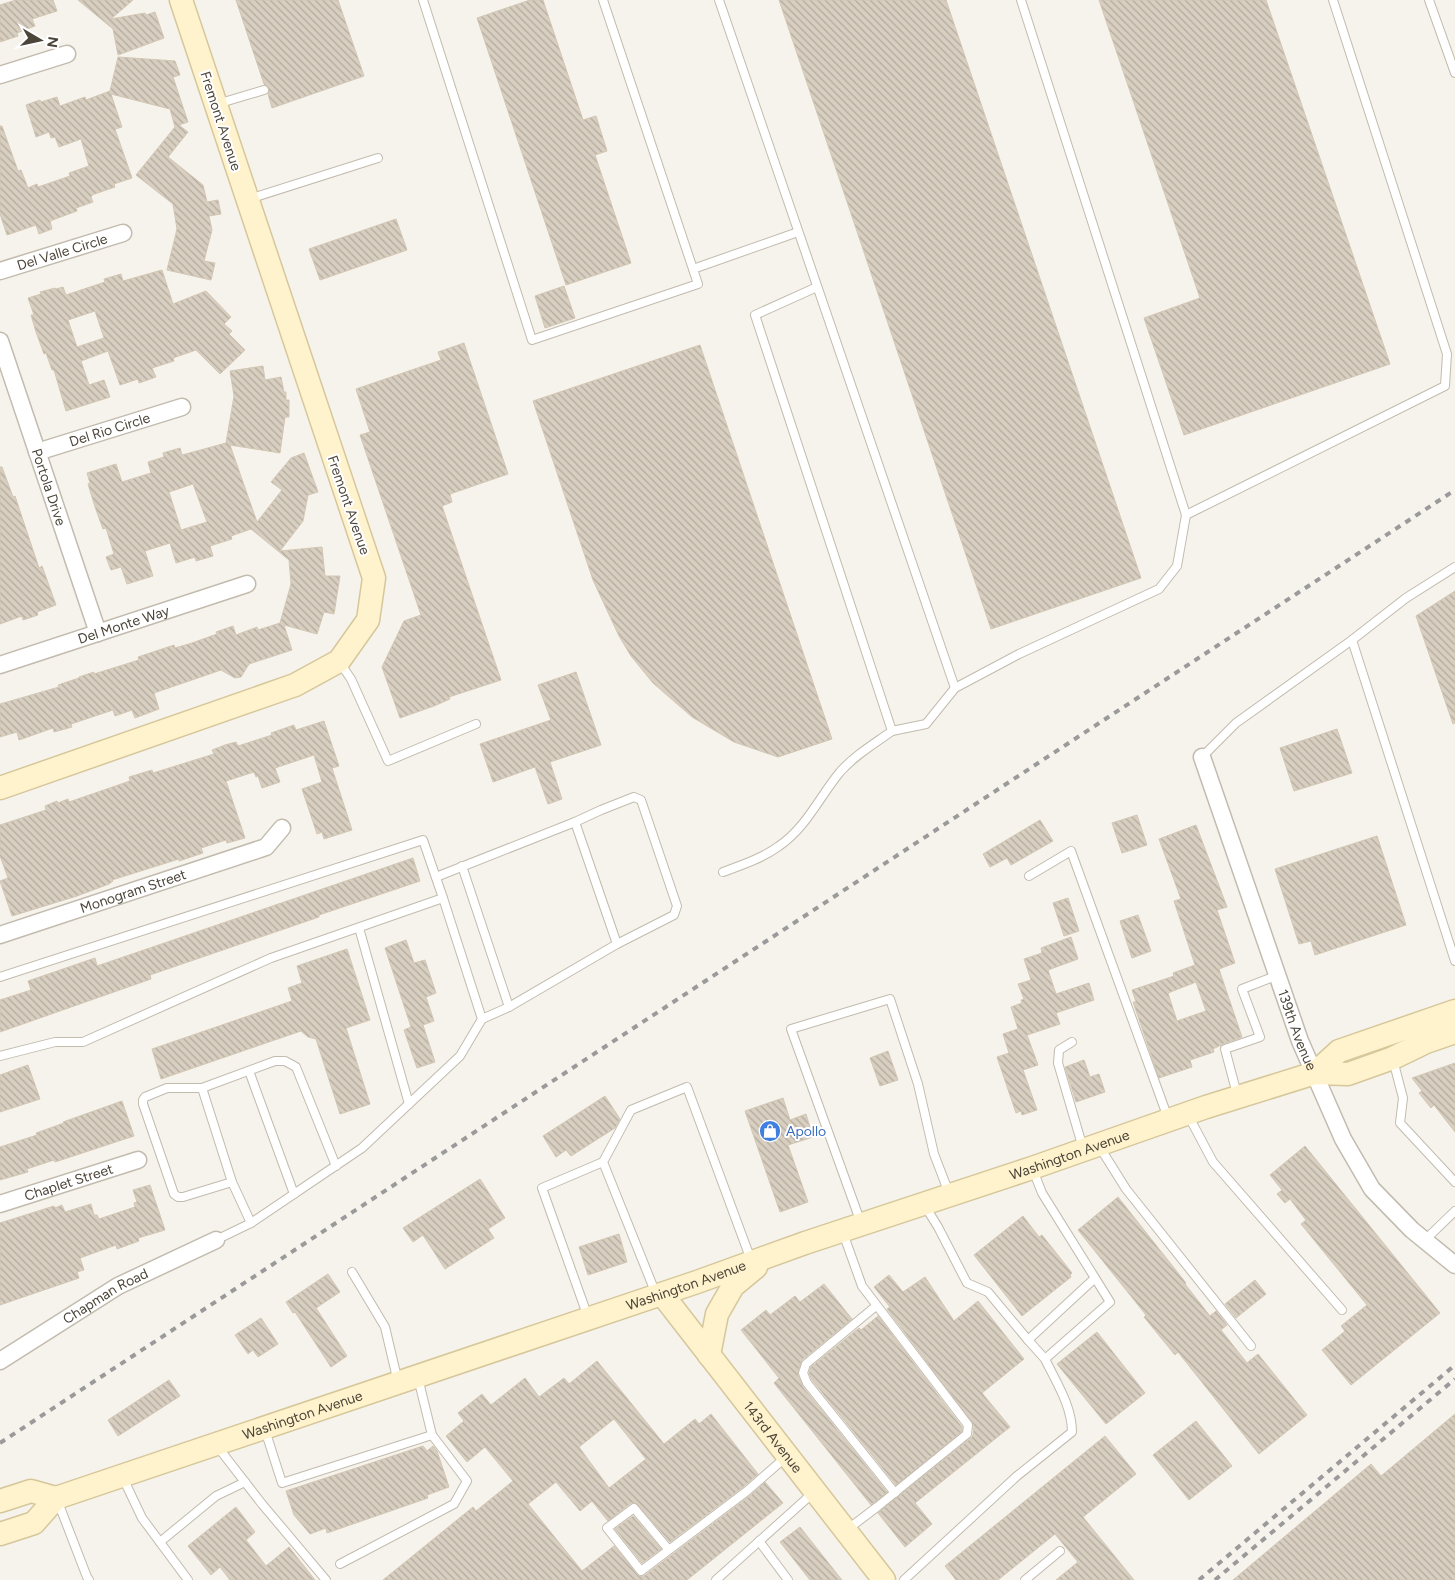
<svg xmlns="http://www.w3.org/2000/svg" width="1455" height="1580" font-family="Figtree,sans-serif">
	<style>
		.building { fill: url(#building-back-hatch); stroke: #d3c7b4; fill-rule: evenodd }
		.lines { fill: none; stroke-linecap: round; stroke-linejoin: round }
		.lane-casing { stroke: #c2bbae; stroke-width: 10 }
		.street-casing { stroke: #c2bbae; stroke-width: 19 }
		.secondary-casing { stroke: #d6c79b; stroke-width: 25 }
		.lane { stroke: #fff; stroke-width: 8 }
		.street { stroke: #fff; stroke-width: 16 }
		.secondary { stroke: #fff3cd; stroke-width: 22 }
		.rail { stroke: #9a9a9a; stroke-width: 4; stroke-dasharray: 6 6; stroke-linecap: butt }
		.labels { text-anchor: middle; stroke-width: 4; stroke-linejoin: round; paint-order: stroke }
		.street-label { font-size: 14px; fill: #4b4439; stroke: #fff }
		.shop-label { font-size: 14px; fill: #366cbe; stroke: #fff; text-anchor: start }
	</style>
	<defs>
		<pattern id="building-back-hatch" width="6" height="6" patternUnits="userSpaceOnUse" patternTransform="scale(1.25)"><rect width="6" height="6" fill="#d8cfc1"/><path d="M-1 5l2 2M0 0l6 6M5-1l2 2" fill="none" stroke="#b1aa9e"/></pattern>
	</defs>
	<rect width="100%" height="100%" fill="#f6f3ec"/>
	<g class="building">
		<path d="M16,0H53L57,11L32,19L35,26L17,33L18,36L0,42V5Z"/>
		<path d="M78,0H133L111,19L145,13L146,15L155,12L164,38L118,55L113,29Z"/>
		<path d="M236,0H338L364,76L272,108L268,94L269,88L264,84Z"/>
		<path d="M530,0H543L583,120L596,116L607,151L595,155L631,263L566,285L477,18Z"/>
		<path d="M779,0H946L1141,578L991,629Z"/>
		<path d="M1099,0H1266L1390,364L1184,435L1144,318L1200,298Z"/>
		<path d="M118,57L175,61L180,75L173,77L188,122L179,125L188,132L168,157L203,185L207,202L218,200L221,214L209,216L212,230L204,261L215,263L211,280L167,270L177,229L173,204L136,175L175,127L170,109L111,94L122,127L115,129L132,178L114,184L115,187L92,195V196L91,197L93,202L76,208L77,211L50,221L52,229L39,234L36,225L7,235L0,214V126H2L18,171L21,170L28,188L37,184L38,187L70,176L69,173L89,166L81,139L59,147L55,137L51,138L49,132L36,137L26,105L40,100L41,102L57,97L60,106L85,97L86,100L110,91Z"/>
		<path d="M396,219L407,250L320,280L309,249Z"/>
		<path d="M162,270L173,304L206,291L231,317L224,324L232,331L229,334L245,350L220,374L196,350L173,358L174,361L152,368L156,377L139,383L138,379L120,385L108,351L81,361L89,385L104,380L110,397L66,411L54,370H52L46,353L44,354L36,332L31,315H34L28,298L41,294L40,292L55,288L56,289L63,287L66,295L105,282L104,279L121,274L123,281ZM95,311L104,338L77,347L68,320Z"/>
		<path d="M564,286L575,318L545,328L535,296Z"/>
		<path d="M464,343L508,474L450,494L452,502L442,506L501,680L449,697L450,699L434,706L400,718L382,667L404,621L421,615L360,435L370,432L356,389L441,360L438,352Z"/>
		<path d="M700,345L832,739L778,757L734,742L692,717L653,683L631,656L619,636L593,580L533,401Z"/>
		<path d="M263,366L265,380L281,377L284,392H286V400H289V417H285L280,453L230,445L257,522L282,490L271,482L291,458L304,453L318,492L308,495L303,521L280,551L322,547L325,576H340L334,614L324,612L317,634L284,625L292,650L249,664L241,677L235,678L221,670L154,693L159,709L135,718L132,710L115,716L113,710L71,724L72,727L54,732L53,728L19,740L17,732L0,737V704L59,687L58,685L79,678V677L94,672V674L139,660L138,657L174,645L175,648L192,643L217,634L216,632L233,626L236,635L257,627L258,630L280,623L291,584L289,560L251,529L231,536L232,539L210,546L213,556L196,561L195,557L176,563L170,543L145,551L153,576L127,584L121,567L111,570L106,557L114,554L106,528L103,529L95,507L88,484L90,483L87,473L116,464L122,482L151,473L148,462L164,457L163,453L180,448L182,455L226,443L234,396L230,371ZM193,484L207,522L181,530L169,492Z"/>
		<path d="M0,467H2L13,497L15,496L39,568L42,566L56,605L37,612L38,615L23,620L22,616L0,624Z"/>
		<path d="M1455,591V723L1453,724L1416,616Z"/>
		<path d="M576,672L601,745L550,762L562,799L548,804L535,767L493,782L480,744L551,720L538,685Z"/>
		<path d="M324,721L339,766L332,768L352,830L324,839L322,832L317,834L302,789L322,782L314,755L275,768L280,782L262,788L258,776L256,777L254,772L226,781L245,838L227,843L226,840L201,848L203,853L179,861V859L112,880L113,881L109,884L77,896L12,916L0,881L8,878L0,856V825L46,810L45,806L57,801L58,803L68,799L69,802L130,781L129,777L152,770L153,773L214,754L212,750L225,745L236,742L238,746L272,735L271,733L294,725L296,730Z"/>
		<path d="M1337,729L1352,773L1294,791L1280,748Z"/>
		<path d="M1137,815L1147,845L1122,853L1112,823Z"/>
		<path d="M1040,820L1053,841L1011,865L1007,858L990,867L983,854Z"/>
		<path d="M1196,825L1227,907L1217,910L1235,963L1219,969L1242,1037L1223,1044L1213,1049L1214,1052L1190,1060L1192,1067L1159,1078L1133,1002H1136L1132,990L1174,976L1173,973L1195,965L1174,901L1181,899L1159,839ZM1196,982L1206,1011L1177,1021L1168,993Z"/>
		<path d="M1377,836L1406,925L1315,955L1311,941L1299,944L1275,869Z"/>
		<path d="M413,858L420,881L319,915V917L150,975L151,979L0,1032V1000L31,990L28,981L95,958L97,966Z"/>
		<path d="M1068,898L1079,931L1064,936L1053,903Z"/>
		<path d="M1138,915L1151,951L1132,958L1120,921Z"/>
		<path d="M1071,937L1078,959L1048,970L1056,994L1089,983L1094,1000L1056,1013L1060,1024L1027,1035L1038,1065L1023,1070L1037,1110L1022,1115L1021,1111L1016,1113L997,1057L1009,1053L1003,1034L1018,1029L1011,1007L1022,1003L1021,1000L1024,999L1018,984L1031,980L1024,959L1042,953L1041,948Z"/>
		<path d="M406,940L414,963L425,960L436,993L426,997L434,1021L423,1025L435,1062L417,1068L404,1030L411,1027L385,948Z"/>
		<path d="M347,949L370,1020L346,1028L370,1104L340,1114L316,1039L308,1037L301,1031L161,1079L152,1049L292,1001L288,988L302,983L297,966Z"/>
		<path d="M888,1051L898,1080L880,1086L870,1058Z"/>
		<path d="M1084,1060L1090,1077L1099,1074L1105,1092L1076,1102L1065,1067Z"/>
		<path d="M1455,1063V1132L1434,1105L1431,1108L1419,1093L1422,1091L1412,1078Z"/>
		<path d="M28,1065L40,1099L0,1112V1075Z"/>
		<path d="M605,1096L620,1119L615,1128L571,1156L566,1150L556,1157L543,1136Z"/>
		<path d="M783,1098L790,1120L806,1114L813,1137L788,1145L808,1202L780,1212L745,1111Z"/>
		<path d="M122,1101L134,1136L55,1162L54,1160L27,1169L28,1172L0,1180V1147L37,1135L36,1133L64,1123L63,1122Z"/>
		<path d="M1305,1146L1440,1313L1351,1385L1322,1350L1345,1331L1341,1326L1367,1305L1301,1224L1306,1220L1290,1199L1285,1203L1277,1194L1282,1190L1270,1175Z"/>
		<path d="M480,1179L505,1218L488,1229L494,1238L445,1269L423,1235L413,1242L403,1228Z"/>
		<path d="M150,1185L165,1230L138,1238L139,1241L117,1249L116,1245L80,1258L84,1270L77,1272L79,1278L0,1305V1223L54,1206L55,1208L62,1205L65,1212L91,1204L94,1215H97L99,1219L135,1207L134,1203L137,1202L133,1190Z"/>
		<path d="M1118,1197L1186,1283L1185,1284L1210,1316L1216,1311L1227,1325L1221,1330L1247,1363L1258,1354L1307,1415L1259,1454L1178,1352L1175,1355L1144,1317L1146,1315L1078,1230Z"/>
		<path d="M1023,1216L1039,1237L1042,1235L1072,1273L1070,1275L1071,1277L1022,1316L974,1255Z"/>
		<path d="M619,1234L627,1262L588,1275L579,1247Z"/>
		<path d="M328,1274L340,1292L316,1308L347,1356L331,1367L295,1312L293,1313L286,1302Z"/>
		<path d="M889,1275L903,1292L925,1277L954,1321L978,1301L1024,1359L982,1393L1010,1427L915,1503L932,1524L905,1547L878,1513L971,1438L973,1435L974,1426L972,1422L887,1309L890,1307L874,1287Z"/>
		<path d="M1255,1280L1266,1294L1236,1318L1225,1304Z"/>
		<path d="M824,1284L852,1319L802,1360L798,1371V1375L803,1387L887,1492L871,1505L774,1383L779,1378L741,1330L766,1310L770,1315L795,1296L800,1302Z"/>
		<path d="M878,1316L962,1427V1431L896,1485L812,1380L809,1373L811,1367L859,1328L861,1330Z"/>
		<path d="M261,1318L278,1344L258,1357L253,1350L248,1354L235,1335Z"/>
		<path d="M1097,1332L1145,1393L1106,1424L1057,1364Z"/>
		<path d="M597,1361L664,1444L695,1419L699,1424L711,1414L758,1474L743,1487L670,1542L636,1503H631L608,1521L592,1501L580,1511L556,1482L528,1504L582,1571L614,1546L637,1574L639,1576H644L751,1495L765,1482L783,1503L687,1580H383L473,1507L476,1511L513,1481L485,1447L467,1462L446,1436L464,1421L458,1413L482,1394L491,1405L525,1378L539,1397L564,1378L569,1384ZM614,1419L646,1459L609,1488L579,1447Z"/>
		<path d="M169,1380L180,1396L118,1436L108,1420Z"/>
		<path d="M1455,1414V1580H1233L1371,1464L1381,1476Z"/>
		<path d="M1196,1421L1232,1466L1189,1500L1153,1455Z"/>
		<path d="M1105,1436L1136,1474L1083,1517L1134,1580H1056L1078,1562L1055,1534L998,1580H956L945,1566Z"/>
		<path d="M423,1446L427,1451L433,1446L437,1451L449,1487L427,1495L428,1498L327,1533L326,1528L310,1534L294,1515L286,1491Z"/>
		<path d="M236,1507L255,1532L246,1540L266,1566L289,1547L315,1580H230L220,1567L211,1575L188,1546Z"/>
		<path d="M633,1516L661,1549L642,1563L615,1529Z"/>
		<path d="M800,1527L842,1580H810L780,1542Z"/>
	</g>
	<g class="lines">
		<g class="lane-casing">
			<g id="lane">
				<path d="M423,0L532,340L698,284L603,0"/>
				<path d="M719,0L955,688"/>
				<path d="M1429,0L1455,73"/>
				<path d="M217,104L264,90"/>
				<path d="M249,199L378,158"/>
				<path d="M693,269L798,232"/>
				<path d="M817,287L755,315L892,731L926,724L955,688L1019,654L1159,589L1177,566L1186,515L1021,0"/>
				<path d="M1186,515L1445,386L1447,354L1333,0"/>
				<path d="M1352,640L1455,961"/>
				<path d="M340,663L351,679L388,761L476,724"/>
				<path d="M1202,757L1236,723L1352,640L1406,598L1455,567"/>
				<path d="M575,822L601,810L634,797L641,800L677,906L674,915L617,944"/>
				<path d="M462,866L509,1007"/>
				<path d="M723,872C742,865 763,858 779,846C806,828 820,796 840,772C855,755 874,744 892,731"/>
				<path d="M1029,876L1071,851L1168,1118"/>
				<path d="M436,877L575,822L617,944L509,1007L482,1019"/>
				<path d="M359,928L409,1104"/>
				<path d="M0,977L423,840L443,898"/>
				<path d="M1072,1042L1059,1050L1058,1063L1083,1148"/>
				<path d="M0,1056L55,1042H83L271,958L443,898L482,1019L460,1056L362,1148L251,1223L216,1240"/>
				<path d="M1393,1060L1403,1098L1400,1123L1455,1182"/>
				<path d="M249,1071L294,1194"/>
				<path d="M202,1088L232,1182"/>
				<path d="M1237,1094L1225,1049L1260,1037L1242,989L1278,975"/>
				<path d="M1188,1115L1213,1162L1342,1310"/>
				<path d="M1099,1146L1126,1189L1251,1346"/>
				<path d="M925,1206L938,1227L967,1283L988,1292L1028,1340L1095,1278L1042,1193L1033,1170"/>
				<path d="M251,1223L232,1182L183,1197H178L174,1194L143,1104V1100L145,1097L167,1088H202L275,1061H285L296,1067L336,1166"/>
				<path d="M861,1223L791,1029L890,999L918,1084L934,1154L949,1193"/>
				<path d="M843,1233L862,1286L968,1425L967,1434L877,1507L848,1529"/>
				<path d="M1425,1240L1455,1211"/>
				<path d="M352,1272L385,1327L398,1382"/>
				<path d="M656,1294L603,1162L631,1110L687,1087L751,1260"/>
				<path d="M876,1306L806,1364L803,1373L807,1383L895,1493"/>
				<path d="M588,1317L542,1188L603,1162"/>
				<path d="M1028,1340L1045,1359L1110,1302L1095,1278"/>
				<path d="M265,1430L282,1483L432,1435"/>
				<path d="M217,1446L262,1504L326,1580"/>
				<path d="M123,1478L142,1518L188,1580"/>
				<path d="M58,1502L87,1577L89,1580"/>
				<path d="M759,1541L788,1580"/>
				<path d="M160,1542L216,1496L245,1482"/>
				<path d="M669,1550L634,1508L607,1528L641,1571L747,1491L786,1457"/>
				<path d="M340,1564L454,1504L467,1481L432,1435L418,1378"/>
				<path d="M716,1580L814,1492"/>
				<path d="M904,1580L1017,1476L1072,1432C1072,1406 1056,1382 1045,1359"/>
				<path d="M1025,1580L1060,1551"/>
			</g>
		</g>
		<g class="street-casing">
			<g id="street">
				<path d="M0,75L67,54"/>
				<path id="s1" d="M0,271L123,233"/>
				<path id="s2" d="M0,341L98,633"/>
				<path id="s3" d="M37,452L182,407"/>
				<path id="s4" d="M0,665L247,584"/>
				<path id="s5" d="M1202,757L1300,1041L1343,1139L1372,1189L1412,1230L1455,1265"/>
				<path id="s6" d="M0,935L266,847L282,828"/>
				<path id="s7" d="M0,1204L138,1160"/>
				<path id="s8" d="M0,1361L118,1286L216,1240"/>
			</g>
		</g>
		<g class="secondary-casing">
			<g id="secondary">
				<path d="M0,788L295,685L339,661L368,620L374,578L181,0"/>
				<path d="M1315,1073L1339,1051L1455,1011"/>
				<path id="s9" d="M662,1294L884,1580"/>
				<path d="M709,1355L717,1314L733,1286L756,1267"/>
				<path d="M0,1501L31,1491L56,1498"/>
				<path id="s10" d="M0,1534L34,1523L56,1498L697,1282L805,1243L1032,1168L1206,1107L1315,1073L1348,1074L1393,1058L1426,1042L1455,1032"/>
			</g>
		</g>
		<use href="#lane" class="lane"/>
		<use href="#street" class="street"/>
		<use href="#secondary" class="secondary"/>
		<g class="rail">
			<path d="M0,1443L1455,490"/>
			<path d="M1199,1580L1455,1365"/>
			<path d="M1215,1580L1455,1379"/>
		</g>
	</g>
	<defs>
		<g id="shop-disc" transform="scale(1.125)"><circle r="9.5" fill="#3f7fe0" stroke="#fff"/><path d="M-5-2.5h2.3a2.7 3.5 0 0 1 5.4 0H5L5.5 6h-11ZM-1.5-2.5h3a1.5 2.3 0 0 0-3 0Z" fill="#fff"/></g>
	</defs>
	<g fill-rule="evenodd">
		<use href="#shop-disc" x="770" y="1131"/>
	</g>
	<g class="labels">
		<g class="street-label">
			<text transform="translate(221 121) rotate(72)" y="5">Fremont Avenue</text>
			<text dy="5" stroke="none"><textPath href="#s1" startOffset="65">Del Valle Circle</textPath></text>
			<text dy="5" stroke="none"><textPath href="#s3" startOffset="76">Del Rio Circle</textPath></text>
			<text dy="5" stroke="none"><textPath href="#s2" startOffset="154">Portola Drive</textPath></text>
			<text transform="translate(349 505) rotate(71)" y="5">Fremont Avenue</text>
			<text dy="5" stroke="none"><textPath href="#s4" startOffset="130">Del Monte Way</textPath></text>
			<text dy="5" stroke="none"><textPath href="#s6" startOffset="140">Monogram Street</textPath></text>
			<text dy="5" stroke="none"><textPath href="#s5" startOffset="289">139th Avenue</textPath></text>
			<text dy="5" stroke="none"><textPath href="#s10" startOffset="1139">Washington Avenue</textPath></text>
			<text dy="5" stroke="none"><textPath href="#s7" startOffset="72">Chaplet Street</textPath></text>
			<text dy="5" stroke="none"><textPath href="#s10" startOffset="734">Washington Avenue</textPath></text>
			<text dy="5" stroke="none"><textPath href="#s8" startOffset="124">Chapman Road</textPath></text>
			<text dy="5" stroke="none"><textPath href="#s10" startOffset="329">Washington Avenue</textPath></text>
			<text dy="5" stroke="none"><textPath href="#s9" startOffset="181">143rd Avenue</textPath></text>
		</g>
		<g class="shop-label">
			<text x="786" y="1136">Apollo</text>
		</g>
	</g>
	<g transform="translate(40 40) rotate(99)" stroke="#ffffff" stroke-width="4" paint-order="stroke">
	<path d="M0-4L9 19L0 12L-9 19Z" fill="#4b4439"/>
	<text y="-8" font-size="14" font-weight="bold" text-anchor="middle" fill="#4b4439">N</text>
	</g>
</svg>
